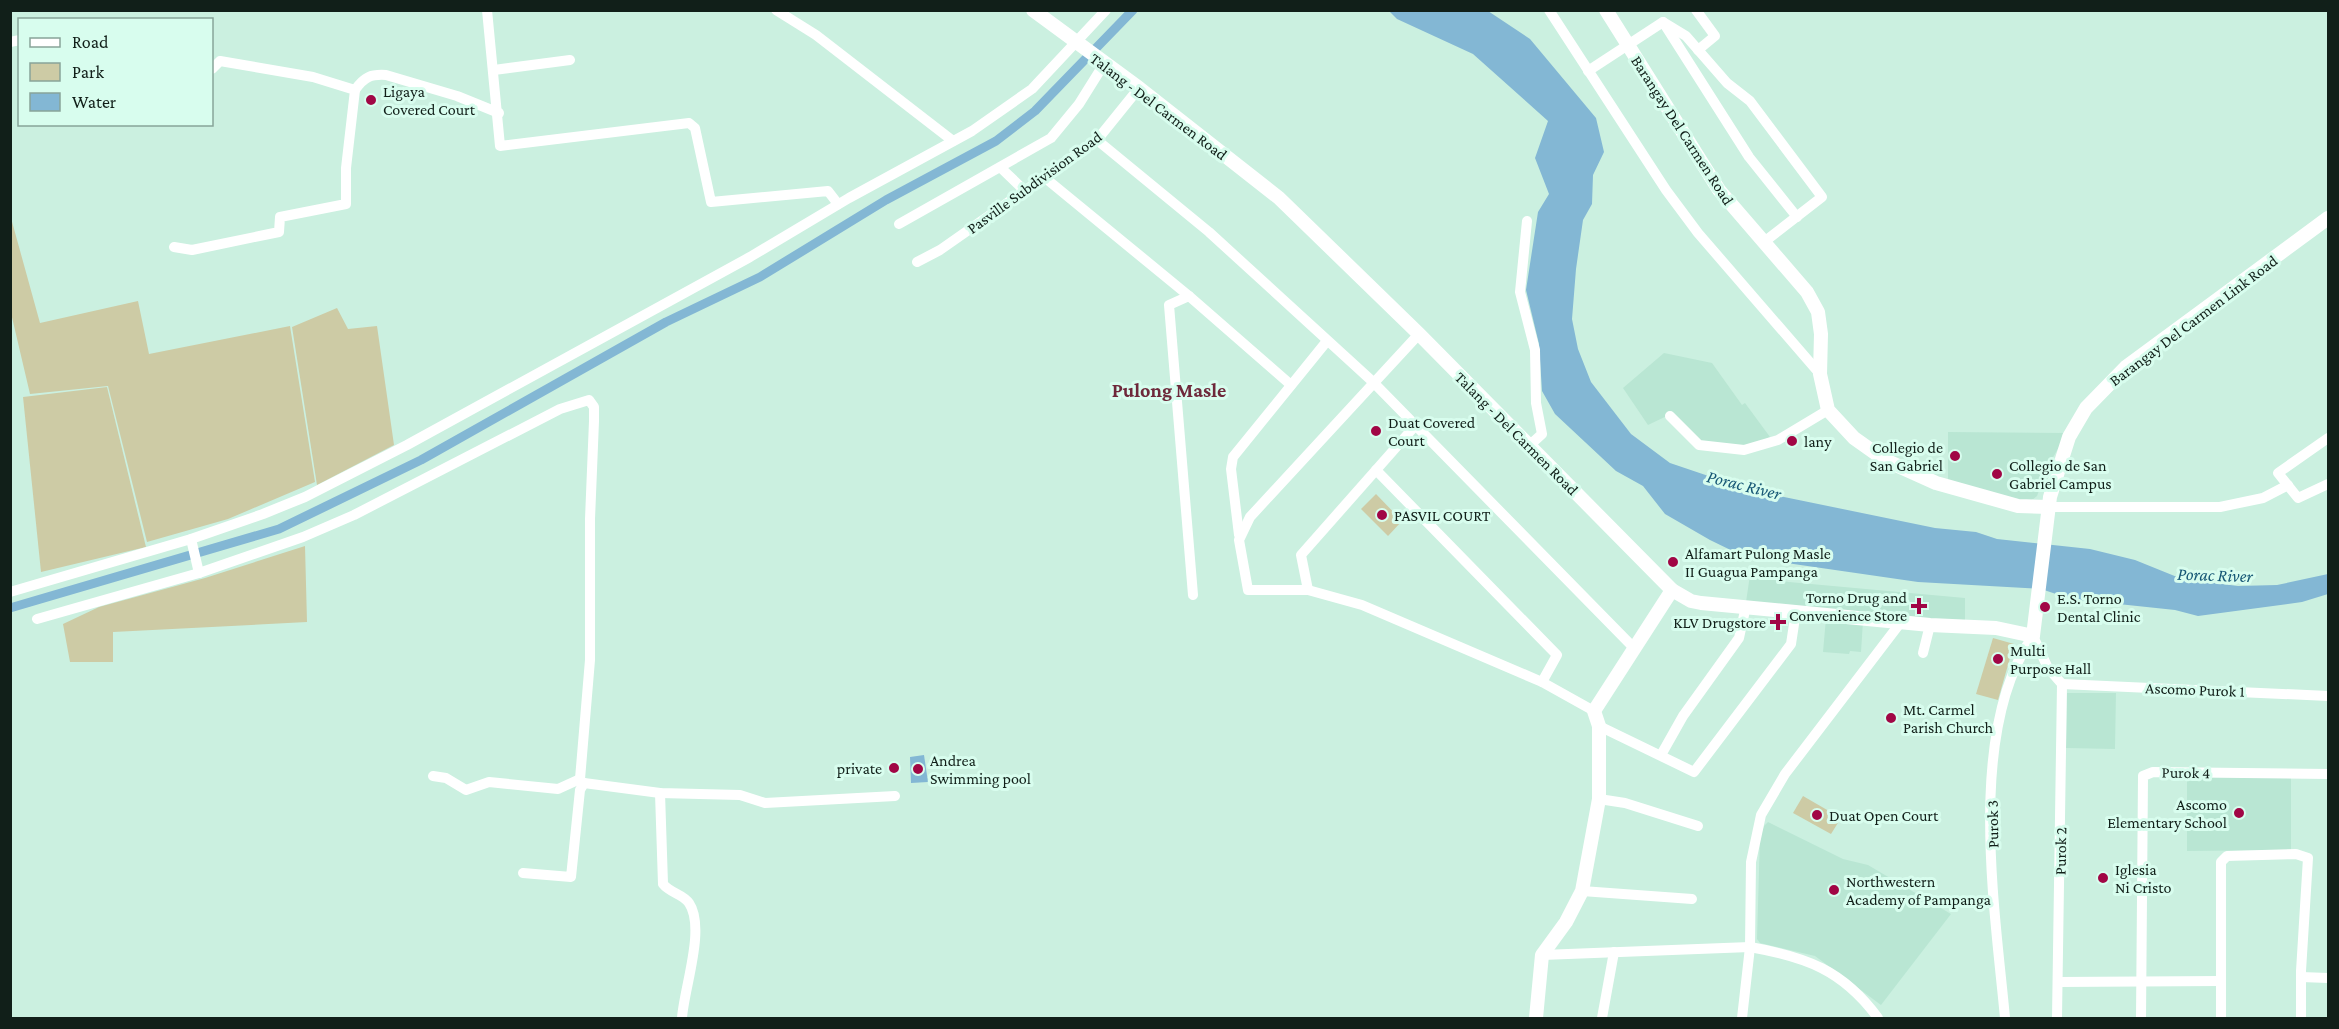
<svg xmlns="http://www.w3.org/2000/svg" width="2339" height="1029" font-family="'Crimson Pro',serif">
	<style>
		.built { fill: #b9e6d3 }
		.green { fill: #cdcba5 }
		.water { fill: #83b7d4 }
		.lines { fill: none; stroke-linecap: round; stroke-linejoin: round }
		.canal { stroke: #83b7d4; stroke-width: 9 }
		.street { stroke: #fff; stroke-width: 10 }
		.secondary { stroke: #fff; stroke-width: 14 }
		.poi-dot { fill: #a10645; stroke: #d8fdee; stroke-width: 2 }
		.labels { text-anchor: middle; stroke-width: 6; stroke-linejoin: round; paint-order: stroke }
		.poi-label { font-size: 16px; fill: #111f19; stroke: #d8fdee; text-anchor: start }
		.street-label { font-size: 16px; fill: #111f19; stroke: #d8fdee }
		.water-label { font-size: 18px; font-style: italic; fill: #165775; stroke: #d8fdee }
		.quarter-label { font-size: 20px; font-weight: bold; fill: #6e293b; stroke: #d8fdee }
	</style>
	<rect width="100%" height="100%" fill="#cbf0e0"/>
	<g class="built">
		<path d="M1664,353L1712,363L1742,405L1745,403L1770,437L1743,450L1697,442L1671,414L1648,425L1623,388Z"/>
		<path d="M1948,432L2067,433L2048,466L2037,496L2028,503L1948,482Z"/>
		<path d="M1750,575L1789,582L1965,598V621L1897,617L1746,602Z"/>
		<path d="M1826,618L1863,621L1861,652L1850,651L1849,654L1823,652Z"/>
		<path d="M2067,693H2116L2115,749L2066,748Z"/>
		<path d="M2187,776H2291V850L2187,851Z"/>
		<path d="M1768,822L1843,859L1868,865L1951,914L1881,1005L1815,956L1760,943L1757,939L1760,837L1764,826Z"/>
	</g>
	<g class="green">
		<path d="M11,218L40,323L138,301L149,354L290,326L315,482L228,519L147,542L108,386L30,394L11,313Z"/>
		<path d="M337,308L348,329L377,326L394,445L317,485L292,327Z"/>
		<path d="M107,387L146,547L41,572L23,397Z"/>
		<path d="M1376,494L1402,521L1388,536L1361,509Z"/>
		<path d="M305,546L307,622L113,632V662H70L63,624L99,607L205,578Z"/>
		<path d="M1993,638L2014,644L1998,700L1976,694Z"/>
		<path d="M1803,796L1841,818L1831,834L1793,813Z"/>
	</g>
	<g class="water">
		<path d="M1389,11H1488L1530,39L1596,118L1604,152L1593,175L1592,204L1583,220L1576,269L1572,319L1578,349L1591,382L1631,434L1670,463L1750,490L1935,528L1976,532L1997,539L2090,549L2135,560L2182,579L2238,586L2277,585L2328,574V594L2302,602L2198,616L2175,610L2071,599L2041,589L1918,582L1745,557L1710,540L1665,514L1643,486L1616,471L1555,414L1542,391L1539,344L1526,290L1538,212L1549,194L1535,158L1548,121L1473,54L1397,19Z"/>
		<path d="M924,755L928,782L911,783L910,757Z"/>
	</g>
	<g class="lines">
		<path class="canal" d="M10,608L279,529L421,460L666,322L760,277L886,200L996,141L1035,111L1133,10"/>
		<g class="street">
			<path d="M487,10L500,146L689,123L695,128L711,202L828,191L838,204"/>
			<path d="M776,10L816,35L953,141"/>
			<path d="M1549,10L1666,190L1698,233L1820,374"/>
			<path d="M1696,10L1715,36L1698,50"/>
			<path d="M1663,22L1686,36L1727,83L1750,101L1822,197L1764,242"/>
			<path d="M1665,25L1749,157L1797,217"/>
			<path d="M10,42L20,40"/>
			<path d="M494,70L570,60"/>
			<path d="M1588,71L1663,22"/>
			<path d="M355,90C364,77 371,74 386,75L457,96L499,113"/>
			<path d="M1097,140L1209,232L1372,381L1634,648"/>
			<path d="M1001,168L1025,191"/>
			<path d="M1044,177L1189,296L1291,385"/>
			<path d="M1527,221L1520,292L1535,350L1536,403L1542,434L1530,445"/>
			<path d="M899,224L1051,138L1079,104L1104,64"/>
			<path d="M174,247L192,250L279,232L280,217L346,204V168L355,90L313,77L220,61L212,69"/>
			<path d="M917,262L940,250L1097,140L1139,88"/>
			<path d="M1189,296L1169,305L1193,595"/>
			<path d="M1419,334L1250,517L1239,540L1248,590H1308L1362,605L1542,682L1594,711"/>
			<path d="M1670,416L1699,445L1744,450L1778,440L1828,410"/>
			<path d="M2328,438L2278,473L2298,498L2328,484"/>
			<path d="M1376,470L1557,655L1542,682"/>
			<path d="M2048,507H2220L2263,498L2288,485"/>
			<path d="M1239,535L1231,469L1233,457L1327,341"/>
			<path d="M191,539L199,573"/>
			<path d="M1308,590L1301,555L1414,427"/>
			<path d="M10,592L191,539L263,514L305,497L407,445L750,257L849,198L972,131L1032,89L1106,10"/>
			<path d="M37,619L199,573L303,537L354,515L560,409L589,400L594,407V421L590,519V660L580,779L584,783L660,793L740,795L765,803L895,796"/>
			<path d="M2033,636L2048,668L2062,684"/>
			<path d="M1923,653L1930,625"/>
			<path d="M2062,684L2328,696"/>
			<path d="M1599,726L1694,772L1791,644L1796,611"/>
			<path d="M1661,755L1683,716L1739,638L1746,606"/>
			<path d="M433,776L446,778L466,790L489,782L558,789L580,779"/>
			<path d="M660,793L663,884C670,893 683,894 689,903C706,928 684,988 682,1018"/>
			<path d="M1599,799L1625,803L1698,826"/>
			<path d="M523,873L571,877L580,790L584,783"/>
			<path d="M1582,891L1692,899"/>
			<path d="M1542,955L1750,947C1806,957 1843,970 1878,1018"/>
			<path d="M2301,977L2328,978"/>
			<path d="M2058,982L2221,981"/>
			<path d="M1602,1018L1614,952"/>
			<path d="M1742,1018L1750,947L1751,862L1761,815L1785,774L1901,622"/>
			<path d="M2005,1018C1995,909 1966,730 2033,636"/>
			<path d="M2057,1018L2062,684"/>
			<path d="M2141,1018L2143,776L2153,772L2328,774"/>
			<path d="M2221,1018V862L2227,856L2296,854L2308,858L2301,971V1018"/>
		</g>
		<g class="secondary">
			<path d="M1033,10L1139,88L1279,198L1419,334L1672,590L1691,601L1701,603L1930,625L1996,628L2033,636L2050,497L2069,437L2086,408L2126,367L2328,218"/>
			<path d="M1606,10L1719,190L1807,292L1818,312L1821,334L1820,374L1828,410L1854,438L1885,460L1936,483L2018,506L2048,507"/>
			<path d="M1536,1018L1542,955L1566,922L1582,891L1599,799V726L1594,711L1672,590"/>
		</g>
	</g>
	<g class="poi-dot">
		<circle cx="371" cy="100" r="6"/>
		<circle cx="1376" cy="431" r="6"/>
		<circle cx="1792" cy="441" r="6"/>
		<circle cx="1955" cy="456" r="6"/>
		<circle cx="1997" cy="474" r="6"/>
		<circle cx="1382" cy="515" r="6"/>
		<circle cx="1673" cy="562" r="6"/>
		<path d="M1916 597h6v6h6v6h-6v6h-6v-6h-6v-6h6z"/>
		<circle cx="2045" cy="607" r="6"/>
		<path d="M1775 613h6v6h6v6h-6v6h-6v-6h-6v-6h6z"/>
		<circle cx="1998" cy="659" r="6"/>
		<circle cx="1891" cy="718" r="6"/>
		<circle cx="894" cy="768" r="6"/>
		<circle cx="918" cy="769" r="6"/>
		<circle cx="2239" cy="813" r="6"/>
		<circle cx="1817" cy="815" r="6"/>
		<circle cx="2103" cy="878" r="6"/>
		<circle cx="1834" cy="890" r="6"/>
	</g>
	<g class="labels">
		<g class="poi-label">
			<text x="383" y="97">Ligaya<tspan x="383" dy="18">Covered Court</tspan></text>
			<text x="1388" y="428">Duat Covered<tspan x="1388" dy="18">Court</tspan></text>
			<text x="1804" y="447">lany</text>
			<text x="1943" y="453" text-anchor="end">Collegio de<tspan x="1943" dy="18">San Gabriel</tspan></text>
			<text x="2009" y="471">Collegio de San<tspan x="2009" dy="18">Gabriel Campus</tspan></text>
			<text x="1394" y="521">PASVIL COURT</text>
			<text x="1685" y="559">Alfamart Pulong Masle<tspan x="1685" dy="18">II Guagua Pampanga</tspan></text>
			<text x="1907" y="603" text-anchor="end">Torno Drug and<tspan x="1907" dy="18">Convenience Store</tspan></text>
			<text x="2057" y="604">E.S. Torno<tspan x="2057" dy="18">Dental Clinic</tspan></text>
			<text x="1766" y="628" text-anchor="end">KLV Drugstore</text>
			<text x="2010" y="656">Multi<tspan x="2010" dy="18">Purpose Hall</tspan></text>
			<text x="1903" y="715">Mt. Carmel<tspan x="1903" dy="18">Parish Church</tspan></text>
			<text x="930" y="766">Andrea<tspan x="930" dy="18">Swimming pool</tspan></text>
			<text x="882" y="774" text-anchor="end">private</text>
			<text x="2227" y="810" text-anchor="end">Ascomo<tspan x="2227" dy="18">Elementary School</tspan></text>
			<text x="1829" y="821">Duat Open Court</text>
			<text x="2115" y="875">Iglesia<tspan x="2115" dy="18">Ni Cristo</tspan></text>
			<text x="1846" y="887">Northwestern<tspan x="1846" dy="18">Academy of Pampanga</tspan></text>
		</g>
		<g class="street-label">
			<text transform="translate(1159 106) rotate(37)" y="6">Talang - Del Carmen Road</text>
			<text transform="translate(1683 130) rotate(57)" y="6">Barangay Del Carmen Road</text>
			<text transform="translate(1034 182) rotate(-36)" y="6">Pasville Subdivision Road</text>
			<text transform="translate(2193 320) rotate(-37)" y="6">Barangay Del Carmen Link Road</text>
			<text transform="translate(1517 433) rotate(45)" y="6">Talang - Del Carmen Road</text>
			<text transform="translate(2195 689) rotate(2)" y="6">Ascomo Purok 1</text>
			<text transform="translate(2186 772) rotate(1)" y="6">Purok 4</text>
			<text transform="translate(1992 824) rotate(-91)" y="6">Purok 3</text>
			<text transform="translate(2060 851) rotate(-89)" y="6">Purok 2</text>
		</g>
		<g class="water-label">
			<text transform="translate(1744 485) rotate(14)" y="6">Porac River</text>
			<text transform="translate(2215 575) rotate(2)" y="6">Porac River</text>
		</g>
		<g class="quarter-label">
			<text x="1169" y="397">Pulong Masle</text>
		</g>
	</g>
	<rect width="2339" height="1029" fill="none" stroke="#111f19" stroke-width="24"/>
	<rect x="18" y="18" width="195" height="108" fill="#d8fdee" stroke="#88a499" stroke-width="1.5"/>
	<rect x="30" y="38" width="30" height="9" fill="#ffffff" stroke="#88a499" stroke-width="1.5"/>
	<text x="72" y="48" font-size="18" fill="#111f19">Road</text>
	<rect x="30" y="63" width="30" height="18" fill="#cdcba5" stroke="#88a499" stroke-width="1.5"/>
	<text x="72" y="78" font-size="18" fill="#111f19">Park</text>
	<rect x="30" y="93" width="30" height="18" fill="#83b7d4" stroke="#88a499" stroke-width="1.5"/>
	<text x="72" y="108" font-size="18" fill="#111f19">Water</text>
</svg>
